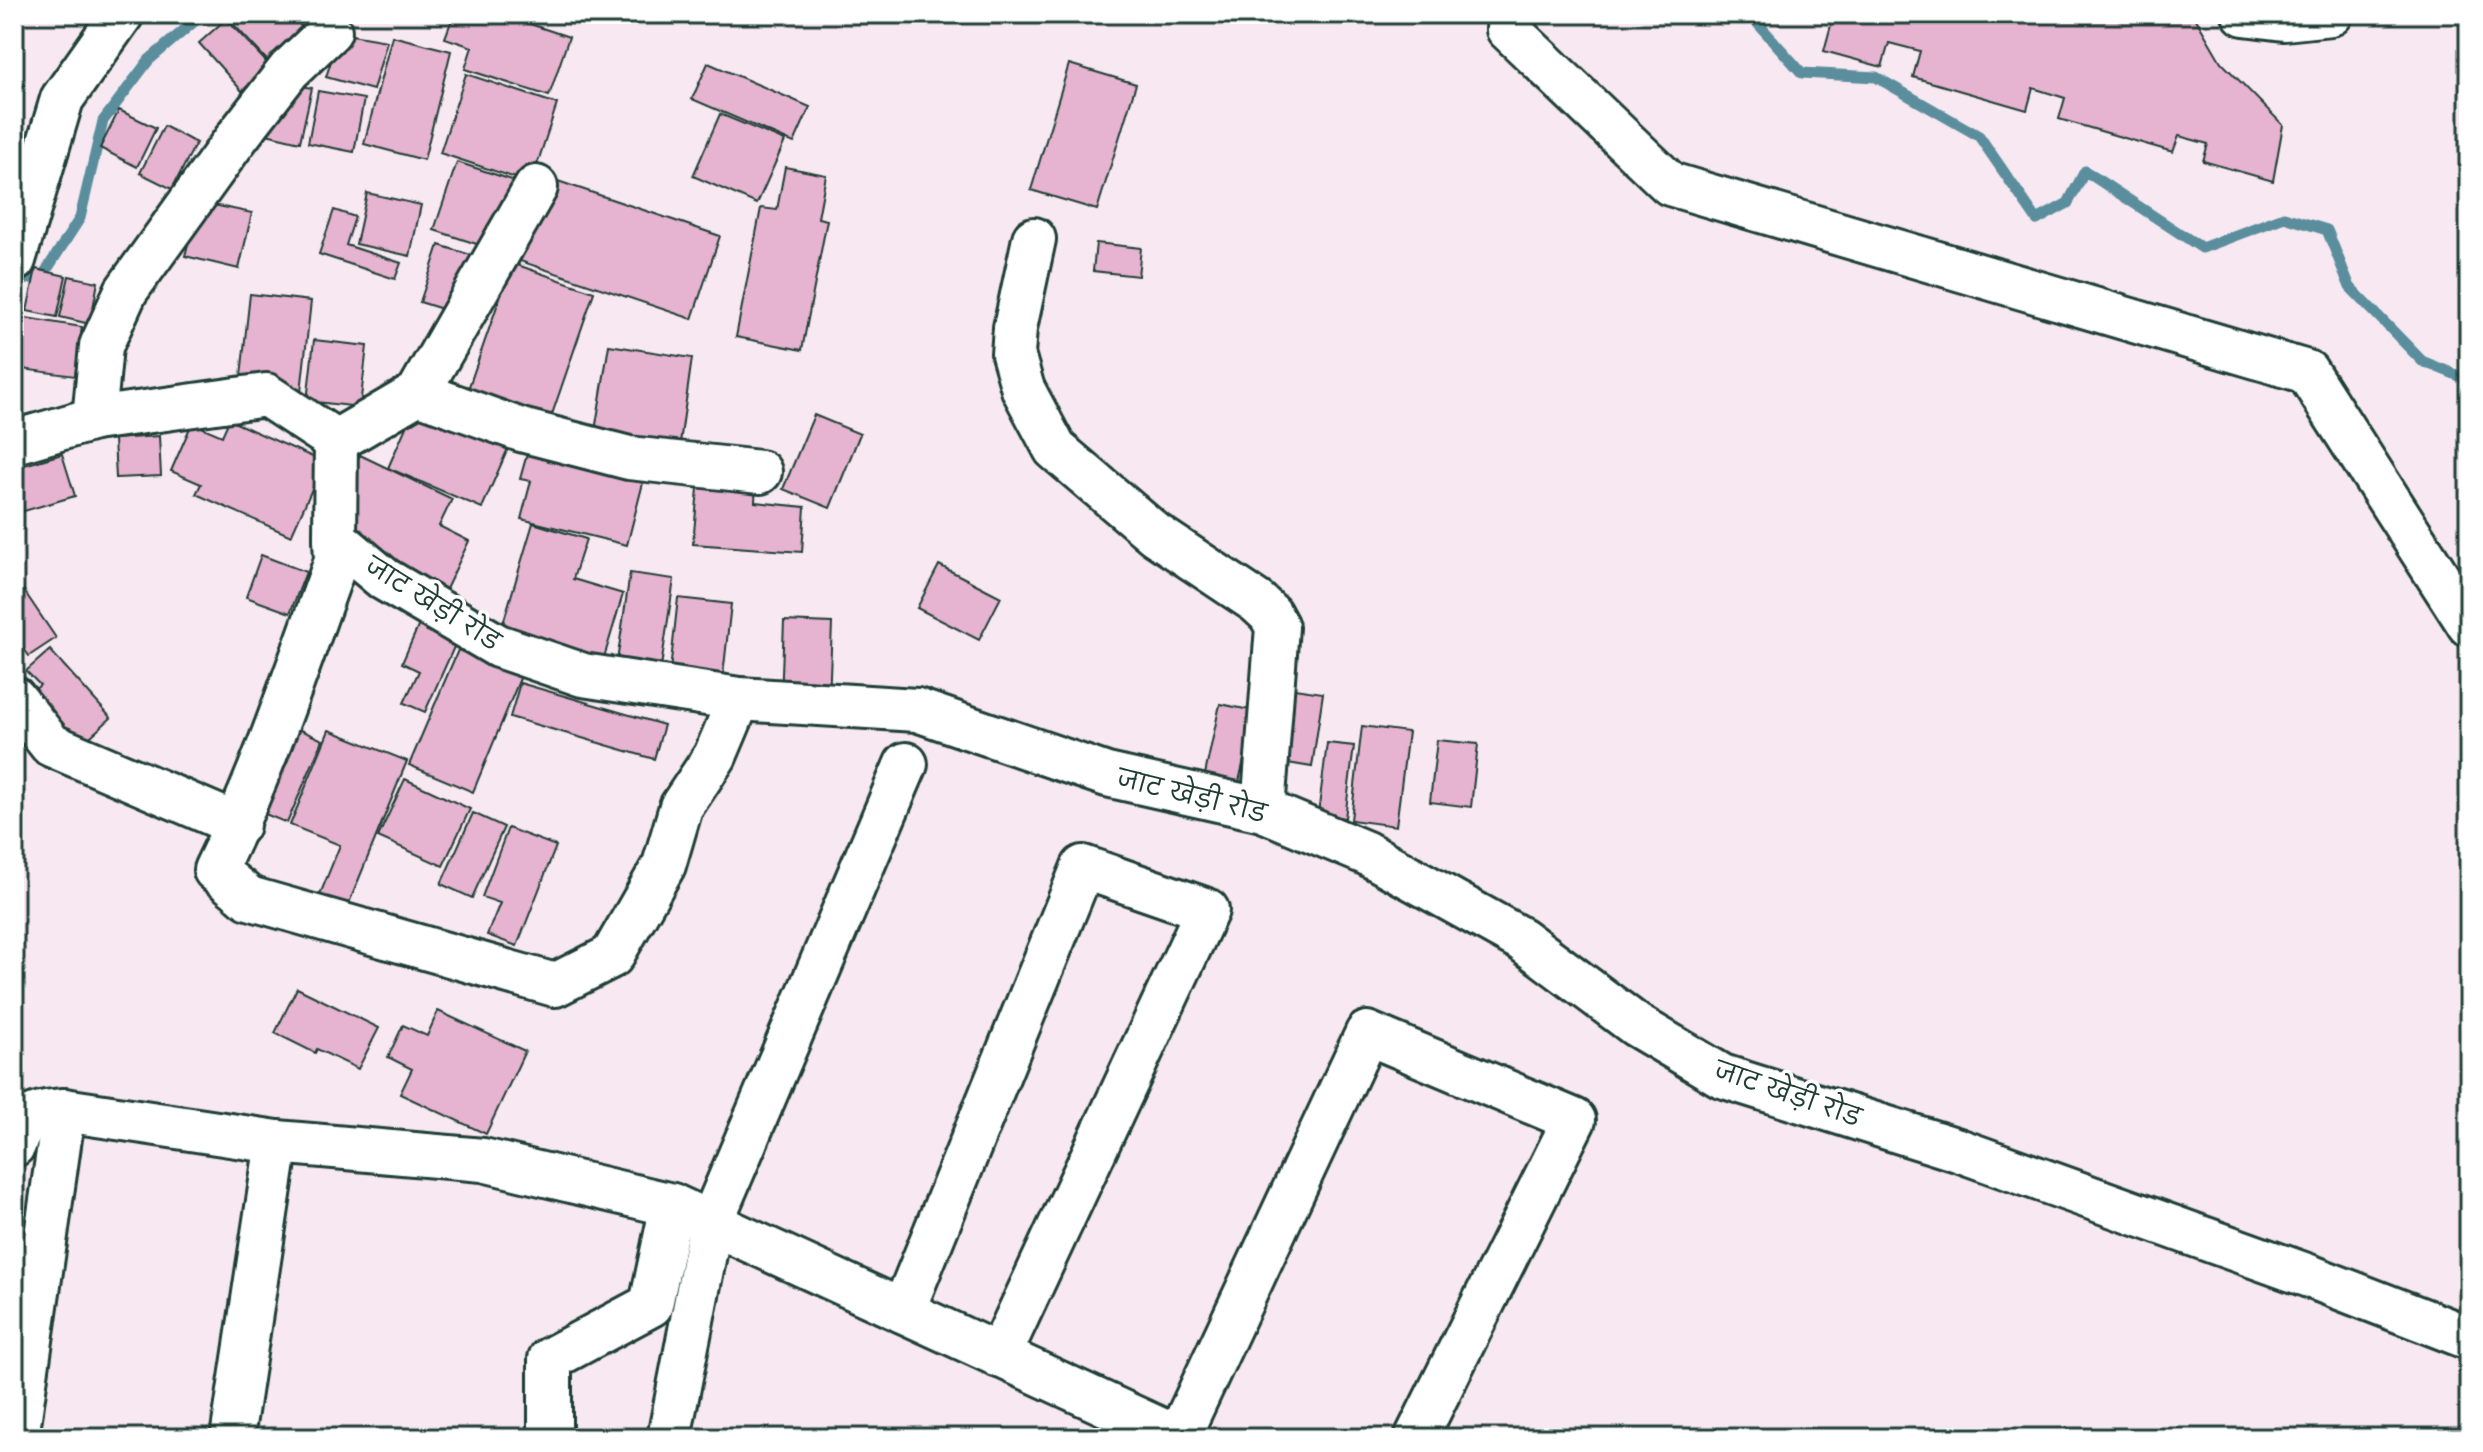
<svg xmlns="http://www.w3.org/2000/svg" width="2483" height="1452" font-family="'Shantell Sans','Playpen Sans Deva',sans-serif">
	<style>
		.lines { fill: none; stroke-linecap: round; stroke-linejoin: round }
		.stream { stroke: #5a8e9d; stroke-width: 11 }
		.building { fill: #e6b3d0; stroke: #1f3d34; stroke-width: 2 }
		.minor-casing { stroke: #1f3d34; stroke-width: 48 }
		.minor { stroke: #fff; stroke-width: 42 }
		.labels { text-anchor: middle; stroke-width: 7; stroke-linejoin: round; paint-order: stroke }
		.street-label { font-size: 24px; fill: #1f3d34; stroke: #fff }
	</style>
	<rect width="100%" height="100%" fill="#f8e8f1"/>
	<filter id="ink" filterUnits="userSpaceOnUse"><feTurbulence type="fractalNoise" baseFrequency=".0125" numOctaves="2"/><feDisplacementMap in="SourceGraphic" scale="16" xChannelSelector="R" yChannelSelector="G"/><feConvolveMatrix kernelMatrix="1 2 1 2 8 2 1 2 1" color-interpolation-filters="sRGB"/></filter>
	<g filter="url(#ink)">
		<g class="lines">
			<g class="stream">
				<path d="M1746,14L1753,18L1802,73L1876,77L1979,136L2037,220L2068,203L2085,171L2202,248L2284,217L2327,230L2350,287L2422,361L2469,380"/>
				<path d="M14,280L18,282L44,274L80,218L103,121L149,60L203,14"/>
			</g>
		</g>
		<g class="building">
			<path d="M224,14H290L312,38L277,71Z"/>
			<path d="M454,14H500L569,37L549,96L465,69L472,47L445,38Z"/>
			<path d="M1834,14H2193L2221,62L2283,125L2273,181L2203,161L2208,144L2179,136L2173,152L2059,119L2065,98L2033,88L2027,110L1913,77L1920,51L1889,43L1882,67L1824,51Z"/>
			<path d="M226,19L270,66L242,91L199,43Z"/>
			<path d="M340,33L387,41L373,90L326,77Z"/>
			<path d="M392,36L451,51L424,160L364,144Z"/>
			<path d="M708,63L810,107L794,143L692,99Z"/>
			<path d="M1069,64L1136,84L1097,210L1031,190Z"/>
			<path d="M466,74L557,104L531,183L440,153Z"/>
			<path d="M297,85L312,88L300,142L249,130L270,105L293,102Z"/>
			<path d="M318,91L364,99L354,152L308,143Z"/>
			<path d="M119,110L156,128L137,167L100,148Z"/>
			<path d="M720,114L785,141L757,204L693,176Z"/>
			<path d="M164,126L196,143L172,189L140,173Z"/>
			<path d="M457,162L515,181L492,249L434,230Z"/>
			<path d="M785,167L826,175L818,218L827,220L802,350L736,337L761,208L777,210Z"/>
			<path d="M549,178L720,236L692,319L520,261Z"/>
			<path d="M367,193L421,205L410,256L356,244Z"/>
			<path d="M199,202L252,213L239,269L185,256Z"/>
			<path d="M334,210L355,217L346,245L401,263L395,279L319,254Z"/>
			<path d="M1096,243L1141,248L1138,276L1093,271Z"/>
			<path d="M439,245L477,257L458,314L420,302Z"/>
			<path d="M512,263L594,292L547,429L464,401Z"/>
			<path d="M36,269L66,276L57,317L27,311Z"/>
			<path d="M69,276L98,282L90,324L60,317Z"/>
			<path d="M250,294L311,301L301,392L240,385Z"/>
			<path d="M20,317L82,327L75,376L14,368Z"/>
			<path d="M314,340L367,346L360,407L307,401Z"/>
			<path d="M609,345L692,358L679,450L594,437Z"/>
			<path d="M416,404L510,444L482,508L388,468Z"/>
			<path d="M814,415L860,434L830,508L783,489Z"/>
			<path d="M229,420L324,462L291,536L196,494L201,484L171,471L192,423L222,436Z"/>
			<path d="M159,436L161,476L116,478L114,439Z"/>
			<path d="M62,454L75,496L14,514V468Z"/>
			<path d="M527,454L643,483L627,545L521,519L531,481L520,479Z"/>
			<path d="M360,455L452,499L439,526L469,541L438,606L351,539L340,497Z"/>
			<path d="M699,477L756,481L755,502L805,507L802,552L693,544Z"/>
			<path d="M533,523L586,539L573,579L623,594L600,671L498,640Z"/>
			<path d="M261,555L306,572L290,613L246,597Z"/>
			<path d="M939,565L1001,597L979,640L917,608Z"/>
			<path d="M630,573L674,579L660,674L616,668Z"/>
			<path d="M16,579L56,638L29,656L14,635Z"/>
			<path d="M678,598L731,604L723,676L670,671Z"/>
			<path d="M784,621L832,623L829,702L781,700Z"/>
			<path d="M420,622L458,638L425,712L404,703L419,671L402,663Z"/>
			<path d="M50,650L111,718L81,745L33,691L40,685L26,671Z"/>
			<path d="M458,650L521,676L473,792L409,765Z"/>
			<path d="M520,683L664,725L654,759L510,717Z"/>
			<path d="M1280,687L1323,693L1312,767L1269,760Z"/>
			<path d="M1220,704L1255,711L1238,786L1204,779Z"/>
			<path d="M291,726L323,740L287,823L255,810Z"/>
			<path d="M1362,726L1408,732L1396,826L1351,820Z"/>
			<path d="M329,730L407,761L343,918L315,907L340,845L290,825Z"/>
			<path d="M1437,740L1478,744L1471,807L1430,802Z"/>
			<path d="M1327,743L1354,746L1345,818L1318,815Z"/>
			<path d="M405,779L470,809L443,866L378,837Z"/>
			<path d="M473,813L504,827L472,898L441,884Z"/>
			<path d="M508,828L556,846L517,946L487,935L500,903L482,897Z"/>
			<path d="M297,988L379,1028L358,1069L317,1049L315,1053L275,1033Z"/>
			<path d="M438,1011L525,1051L486,1134L400,1094L412,1069L388,1057L403,1025L427,1036Z"/>
		</g>
		<g class="lines">
			<g class="minor-casing">
				<g id="minor">
					<path d="M1512,14L1508,29L1670,184L2307,372L2469,625"/>
					<path d="M2244,14L2284,19L2331,14"/>
					<path d="M1034,239L1015,328L1013,354L1023,389L1055,449L1155,534L1257,602L1270,614L1277,627L1263,810"/>
					<path d="M14,260L62,99L122,14"/>
					<path d="M418,393L521,430L629,458L760,472"/>
					<path d="M94,419L101,346L126,291L238,136L289,70L330,31"/>
					<path d="M336,441L418,393L536,187"/>
					<path d="M14,442L94,419L266,395L336,441L335,538L384,579L498,646L583,675L739,699L917,710L1107,775L1263,810L1366,853L1521,939L1636,1025L1722,1076L1958,1150L2309,1276L2469,1338"/>
					<path d="M335,538L336,561C298,665 264,771 215,870L249,898L555,985L612,956L664,865L681,807L715,756L739,699"/>
					<path d="M14,698L51,745L238,825"/>
					<path d="M14,1145C26,1114 32,1113 64,1110L277,1142L483,1160L672,1205"/>
					<path d="M903,1311L1083,867L1207,910L999,1356"/>
					<path d="M17,1438L64,1110"/>
					<path d="M232,1438L277,1142"/>
					<path d="M550,1438V1359L651,1305L672,1205L1179,1438"/>
					<path d="M669,1438L711,1223L906,764"/>
					<path d="M1178,1438L1367,1033L1574,1120L1416,1438"/>
				</g>
			</g>
			<use href="#minor" class="minor"/>
		</g>
	</g>
	<g class="labels">
		<g class="street-label">
			<text transform="translate(433 604) rotate(32)" y="8">जाट खेड़ी रोड</text>
			<text transform="translate(1192 796) rotate(14)" y="8">जाट खेड़ी रोड</text>
			<text transform="translate(1788 1094) rotate(19)" y="8">जाट खेड़ी रोड</text>
		</g>
	</g>
	<rect width="2483" height="1452" fill="none" stroke="#fff" stroke-width="48"/>
	<rect x="24" y="24" width="2435" height="1404" fill="none" stroke="#1f3d34" stroke-width="3" filter="url(#ink)"/>
</svg>
